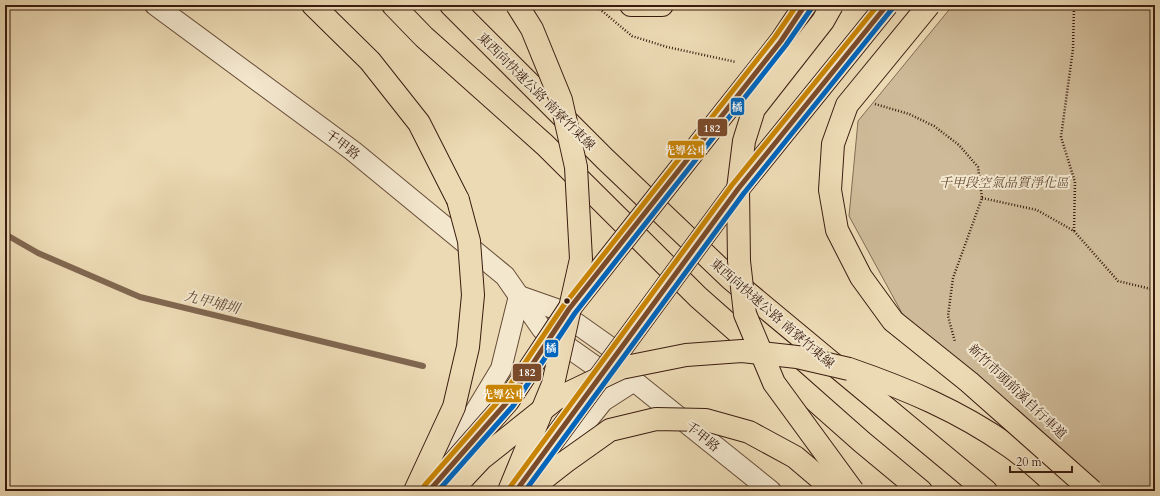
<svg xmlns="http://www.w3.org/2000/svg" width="1160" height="496" font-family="Cardo,'Noto Serif TC',serif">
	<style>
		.green { fill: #ceba98; stroke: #846b54 }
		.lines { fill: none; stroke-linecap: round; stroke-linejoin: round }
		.stream { stroke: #806750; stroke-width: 6 }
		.street-casing { stroke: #664c38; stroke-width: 22 }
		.highway-casing { stroke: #3a1c0f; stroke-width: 24 }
		.path { stroke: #3a1c0f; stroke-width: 2.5; stroke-dasharray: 1 2; stroke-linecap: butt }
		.street { stroke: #f3e7ce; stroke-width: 20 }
		.highway { stroke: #ecdab4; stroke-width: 22 }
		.secondary-bridge-casing { stroke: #3a1c0f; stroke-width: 24; stroke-linecap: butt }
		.highway-bridge-casing { stroke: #3a1c0f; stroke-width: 24; stroke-linecap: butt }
		.secondary-bridge { stroke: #f3e7ce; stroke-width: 22 }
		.highway-bridge { stroke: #ecdab4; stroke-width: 22 }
		.bus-1-casing { stroke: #f3e7ce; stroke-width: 8 }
		.bus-2-casing { stroke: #f3e7ce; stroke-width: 8 }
		.bus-3-casing { stroke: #f3e7ce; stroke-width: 8 }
		.bus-1 { stroke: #7a4b2a; stroke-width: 5 }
		.bus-2 { stroke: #0065bd; stroke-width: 5 }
		.bus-3 { stroke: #c88404; stroke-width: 5 }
		.bus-dot { fill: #3a1c0f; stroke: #f3e7ce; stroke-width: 1.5 }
		.labels { text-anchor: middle; stroke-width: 4; stroke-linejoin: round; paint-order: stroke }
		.street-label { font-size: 13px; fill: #3a1c0f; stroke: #f3e7ce }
		.park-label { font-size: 13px; font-style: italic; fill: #664b38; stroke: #f3e7ce }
		.water-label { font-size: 14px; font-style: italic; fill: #634835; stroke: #f3e7ce }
		.line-badge { stroke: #f3e7ce; stroke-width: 1.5 }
		.badge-label { font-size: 11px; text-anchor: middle; font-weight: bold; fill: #fff }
	</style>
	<rect width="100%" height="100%" fill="#ecdab4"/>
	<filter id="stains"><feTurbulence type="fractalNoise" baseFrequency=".005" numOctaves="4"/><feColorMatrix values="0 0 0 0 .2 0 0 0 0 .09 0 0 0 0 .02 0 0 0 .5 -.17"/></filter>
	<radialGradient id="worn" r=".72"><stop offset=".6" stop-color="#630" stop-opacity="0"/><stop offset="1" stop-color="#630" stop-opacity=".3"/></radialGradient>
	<path class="green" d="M953,5H1155V491H1094L909,326L849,216L858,121Z"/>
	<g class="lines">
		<path class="stream" d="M5,234L38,253L140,297L423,366"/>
		<g class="street-casing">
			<g id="street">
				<path d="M155,5L353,151L505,276L542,329L599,369L634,381"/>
				<path d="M519,296L556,309L614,350L634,381L771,491"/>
				<path d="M443,465L501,369L519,296"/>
				<path d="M545,473L603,401L634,381"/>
			</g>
		</g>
		<g class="highway-casing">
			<g id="highway">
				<path d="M313,5L370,61L419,123L458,200"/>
				<path d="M393,5L424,37L545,145L698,297L862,442L921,491"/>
				<path d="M451,5L605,159L731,279L986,491"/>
				<path d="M631,5H662"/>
				<path d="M849,369C907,389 959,411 1009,446C1028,459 1045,476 1063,491"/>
			</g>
		</g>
		<g class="path">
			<path d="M595,5L632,36L667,47L736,62"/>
			<path d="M1074,5L1073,49L1061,137L1075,182L1074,231"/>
			<path d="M875,104L909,114L934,126L959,145L978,167L982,198L953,278L948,316L955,342"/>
			<path d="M982,198L1037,210L1074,231L1118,281L1155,290"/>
		</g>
		<use href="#street" class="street"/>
		<use href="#highway" class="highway"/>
		<g class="secondary-bridge-casing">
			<g id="secondary-bridge">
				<path d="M429,491L508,401L569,309L781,41L805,5"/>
				<path d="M516,491L738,189L887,5"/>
			</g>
		</g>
		<g class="highway-bridge-casing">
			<g id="highway-bridge">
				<path d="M832,5L823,21L754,109L744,141L738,189L739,261L745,314L774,383L853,491"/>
				<path d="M929,5L847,105L833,144L830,190L837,230L861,277L893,321L969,382L1092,491"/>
				<path d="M415,491L454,407L468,347L473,295L469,241L458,200"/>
				<path d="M451,491L481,459L556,399L621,368L686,355L742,351L797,357L849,369"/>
				<path d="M509,491L553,384L581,259L576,167L561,100L532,29L517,5"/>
				<path d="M528,491L565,462L610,430L656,419L706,420L749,432L795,457L835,491"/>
			</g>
		</g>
		<use href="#secondary-bridge" class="secondary-bridge"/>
		<use href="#highway-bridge" class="highway-bridge"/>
		<g class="bus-1-casing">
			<g id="bus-1">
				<path d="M429,491L508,401L569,309L781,41L805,5"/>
				<path d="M516,491L738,189L887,5"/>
			</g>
		</g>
		<g class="bus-2-casing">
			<g id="bus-2">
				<path d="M438,491L513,406L575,313L786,45L811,9"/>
				<path d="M525,491L744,193L892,9"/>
			</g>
		</g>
		<g class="bus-3-casing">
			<g id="bus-3">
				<path d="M424,486L502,397L564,305L775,37L797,5"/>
				<path d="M510,487L732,185L878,5"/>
			</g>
		</g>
		<use href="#bus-1" class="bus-1"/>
		<use href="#bus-2" class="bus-2"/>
		<use href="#bus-3" class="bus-3"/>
	</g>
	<circle class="bus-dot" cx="567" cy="301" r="3.5"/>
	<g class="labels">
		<g class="street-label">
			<text transform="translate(537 91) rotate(45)" y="5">東西向快速公路 南寮竹東線</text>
			<text transform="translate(343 144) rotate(37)" y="5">千甲路</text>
			<text transform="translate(773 313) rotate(41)" y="5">東西向快速公路 南寮竹東線</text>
			<text transform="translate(1018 391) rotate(44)" y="5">新竹市頭前溪自行車道</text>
			<text transform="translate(703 436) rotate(39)" y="5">千甲路</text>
		</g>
		<g class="park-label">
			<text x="1004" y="187">千甲段空氣品質淨化區</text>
		</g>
		<g class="water-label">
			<text transform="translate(212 302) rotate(14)" y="5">九甲埔圳</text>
		</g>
	</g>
	<g class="line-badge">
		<rect x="730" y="97" width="15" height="19" rx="4" fill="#0065bd"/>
		<rect x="697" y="118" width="31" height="19" rx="4" fill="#7a4b2a"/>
		<rect x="667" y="140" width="38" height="19" rx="4" fill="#c88404"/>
		<rect x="544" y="339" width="15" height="19" rx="4" fill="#0065bd"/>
		<rect x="512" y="363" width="30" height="19" rx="4" fill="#7a4b2a"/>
		<rect x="485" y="384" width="38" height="19" rx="4" fill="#c88404"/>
	</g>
	<g class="badge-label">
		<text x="737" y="111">橘</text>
		<text x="712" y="132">182</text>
		<text x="686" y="154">先導公車</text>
		<text x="551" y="352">橘</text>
		<text x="527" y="376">182</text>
		<text x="504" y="398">先導公車</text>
	</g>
	<rect width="1160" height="496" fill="none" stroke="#ecdab4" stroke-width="20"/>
	<rect x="6" y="6" width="1148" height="484" fill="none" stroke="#3a1c0f" stroke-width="2"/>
	<rect x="10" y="10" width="1140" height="476" fill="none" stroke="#3a1c0f"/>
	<path d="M1010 466v6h62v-6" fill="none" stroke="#3a1c0f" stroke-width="2"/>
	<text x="1016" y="466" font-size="12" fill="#3a1c0f" stroke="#f3e7ce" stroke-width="3" paint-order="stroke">20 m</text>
	<rect width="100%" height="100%" filter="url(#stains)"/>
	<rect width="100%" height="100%" fill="url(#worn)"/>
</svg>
